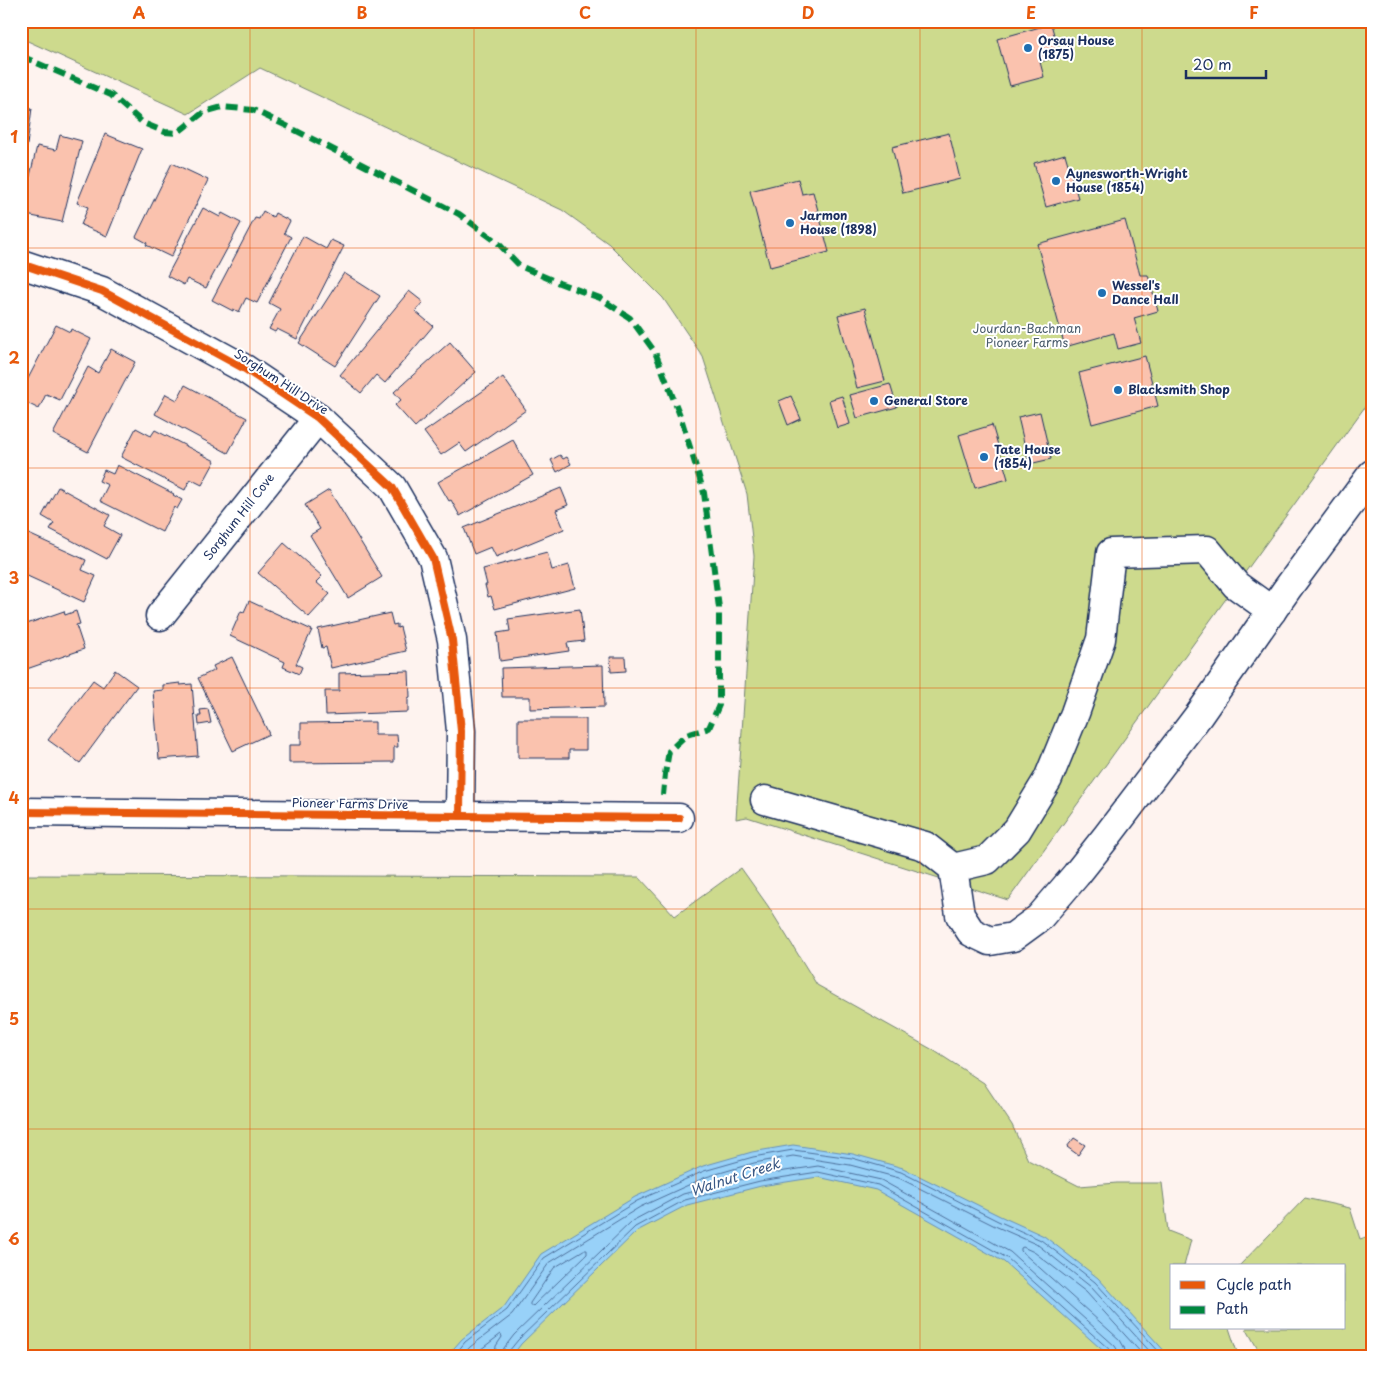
<svg xmlns="http://www.w3.org/2000/svg" width="1393" height="1377" font-family="'Playpen Sans',sans-serif">
	<style>
		.green { fill: #cdda8d; stroke: #748476 }
		.water { fill: #98d1f8; stroke: #6690ba }
		.lines { fill: none; stroke-linecap: round; stroke-linejoin: round }
		.shore { stroke: #4d709c; stroke-width: 1 }
		.building { fill: #fac2ae; stroke: #1b2f5e }
		.minor-casing { stroke: #1b2f5e; stroke-width: 31 }
		.minor { stroke: #fff; stroke-width: 28 }
		.quiet { stroke: #00873e; stroke-width: 6; stroke-dasharray: 12 6; stroke-linecap: butt }
		.cycleway-casing { stroke: #fff; stroke-width: 11 }
		.cycleway { stroke: #e8590c; stroke-width: 8 }
		.grid { fill: none; stroke: #e8590c; stroke-width: 1; stroke-opacity: 0.55 }
		.poi-dot { fill: #1f6fb2; stroke: #fff; stroke-width: 2 }
		.labels { text-anchor: middle; stroke-width: 4; stroke-linejoin: round; paint-order: stroke }
		.poi-label { font-size: 12px; font-weight: bold; fill: #1b2f5e; stroke: #fff; text-anchor: start }
		.park-label { font-size: 12px; fill: #485a6a; stroke: #fff }
		.street-label { font-size: 12px; fill: #1b2f5e; stroke: #fff }
		.water-label { font-size: 14px; font-style: italic; fill: #3a5884; stroke: #fff }
		.neatline { fill: none; stroke: #e8590c; stroke-width: 2 }
		.grid-label { font-size: 16px; text-anchor: middle; font-weight: bold; fill: #e8590c }
	</style>
	<rect width="100%" height="100%" fill="#fef3ef"/>
	<filter id="ink" filterUnits="userSpaceOnUse"><feTurbulence type="fractalNoise" baseFrequency=".02" numOctaves="2"/><feDisplacementMap in="SourceGraphic" scale="10" xChannelSelector="R" yChannelSelector="G"/><feConvolveMatrix kernelMatrix="1 2 1 2 8 2 1 2 1" color-interpolation-filters="sRGB"/></filter>
	<g filter="url(#ink)">
		<g class="green">
			<path d="M21,21H1372V397L1008,900L747,817L736,819L754,556L747,494L703,357L663,298L609,244L562,210L260,68L188,114L21,38Z"/>
			<path d="M741,868L768,906L817,985L933,1050L984,1083L1012,1125L1028,1160L1079,1186L1117,1183H1162L1168,1231L1191,1240L1184,1266H1172V1328H1229L1237,1352L1261,1355L1246,1328H1344V1266H1239L1305,1198L1350,1208L1360,1239L1372,1235V1356H21V875L639,877L675,916Z"/>
		</g>
		<path class="water" d="M793,1145L853,1154L903,1168L1000,1216L1044,1236L1098,1278L1169,1356H1109L1004,1262L876,1190L818,1177L761,1186L687,1205L637,1231L521,1344L512,1356H447L462,1339L504,1307L541,1254L635,1197L703,1166L752,1152Z"/>
		<g class="lines">
			<g class="shore">
				<path d="M584,1250H587V1254L533,1306H530V1303L554,1268Z"/>
				<path d="M454,1356L465,1342L507,1310L544,1258L637,1201L704,1171L753,1157L793,1150L852,1158L901,1172L998,1221L1041,1240L1095,1282L1163,1356"/>
				<path d="M462,1356L470,1347L512,1315L549,1263L640,1207L706,1177L754,1163L793,1156L850,1165L899,1178L995,1226L1038,1245L1091,1287L1154,1356"/>
				<path d="M472,1356L501,1334L502,1337L496,1346L495,1356"/>
				<path d="M502,1356L504,1348L514,1335L632,1221L683,1194L759,1175L818,1166L881,1180L1010,1252L1115,1346L1118,1351V1356"/>
				<path d="M508,1356L509,1351L518,1340L635,1227L685,1200L760,1181L818,1172L878,1185L1007,1258L1110,1350L1112,1356"/>
				<path d="M1126,1356L1124,1347L1120,1340L1021,1251V1248L1023,1247L1034,1252L1086,1292L1144,1356"/>
			</g>
		</g>
		<g class="building">
			<path d="M1051,24L1060,56L1040,62L1044,77L1010,86L997,39Z"/>
			<path d="M21,106L32,108L21,189Z"/>
			<path d="M949,133L960,179L903,193L892,147Z"/>
			<path d="M105,134L142,149L107,236L81,225L88,207L77,203Z"/>
			<path d="M60,135L82,141L62,222L21,214L37,146L56,150Z"/>
			<path d="M1065,154L1078,198L1046,207L1034,163Z"/>
			<path d="M172,163L208,180L171,257L146,245L147,243L136,237Z"/>
			<path d="M798,179L802,194L813,192L829,252L770,267L750,191Z"/>
			<path d="M203,208L220,217L222,213L241,223L206,288L187,279L184,285L167,276Z"/>
			<path d="M263,211L273,217L275,213L290,221L284,233L291,237L257,303L246,298L239,312L233,309V311L212,300L255,218L259,219Z"/>
			<path d="M1125,220L1140,275H1148L1158,311L1134,318L1141,343L1118,349L1114,333L1065,347L1037,244Z"/>
			<path d="M303,236L326,249L331,240L344,246L297,339L277,329L275,332L269,329L280,309L269,303Z"/>
			<path d="M344,273L380,296L335,366L299,343Z"/>
			<path d="M409,291L423,302L415,311L433,326L385,383L376,375L361,393L340,375Z"/>
			<path d="M865,308L885,381L857,388L838,315Z"/>
			<path d="M56,325L70,332L71,329L91,339L60,400L46,394L39,409L21,400V392Z"/>
			<path d="M450,342L476,372L415,427L395,405L401,400L394,392Z"/>
			<path d="M111,349L135,362L88,452L53,434L88,367L98,373Z"/>
			<path d="M1145,356L1158,406L1092,424L1079,373Z"/>
			<path d="M503,377L526,410L466,452L459,443L441,455L424,432Z"/>
			<path d="M890,384L897,407L857,418L850,395Z"/>
			<path d="M185,385L247,418L228,453L155,414L166,394L177,400Z"/>
			<path d="M791,396L801,419L788,425L779,401Z"/>
			<path d="M842,396L850,424L837,428L829,400Z"/>
			<path d="M1040,412L1051,459L1029,464L1018,417Z"/>
			<path d="M992,425L1008,479L975,488L959,435Z"/>
			<path d="M136,428L151,436L155,430L215,461L202,485L190,479L185,490L121,457Z"/>
			<path d="M513,440L533,475L460,516L451,500L449,501L438,482Z"/>
			<path d="M560,455L563,459L567,457L571,464L557,472L551,460Z"/>
			<path d="M117,465L174,494L173,495L182,500L177,509L174,507L162,532L100,501L108,485L99,481L104,470L113,474Z"/>
			<path d="M58,487L110,515L104,526L120,535L107,559L50,529L54,523L42,516Z"/>
			<path d="M561,488L568,505L556,510L564,529L496,557L491,547L474,554L464,528Z"/>
			<path d="M329,490L382,577L348,598L310,535L320,529L305,505Z"/>
			<path d="M22,531L86,560L82,570L96,576L84,602L23,574L26,567L21,565Z"/>
			<path d="M284,543L322,576L316,582L330,594L309,617L258,573Z"/>
			<path d="M547,552L552,570L569,565L575,588L495,609L491,596L488,597L485,585H487L483,569Z"/>
			<path d="M249,601L312,630L296,664L302,667L299,674L283,667L285,662L230,636L241,611L244,612Z"/>
			<path d="M580,609L584,641L567,643L569,651L500,661L497,633L510,631L508,619Z"/>
			<path d="M64,611L65,615L76,611L80,624L76,625L84,649L21,671V626Z"/>
			<path d="M390,613L393,625L397,624V628L400,627L406,651L331,668L326,647L322,648L318,629Z"/>
			<path d="M232,657L269,734L233,751L198,678L215,670L213,666Z"/>
			<path d="M610,657H625L626,671L611,672Z"/>
			<path d="M603,665L604,707L530,709V697H502L501,668Z"/>
			<path d="M115,670L137,686L80,763L48,740L93,680L103,687Z"/>
			<path d="M409,671L410,697L408,698V712L326,715L325,691H339V673Z"/>
			<path d="M180,683V685L192,684L198,756L159,759L153,691L163,690V685Z"/>
			<path d="M208,709L211,723L199,725L198,716H201L200,710Z"/>
			<path d="M518,719H586V750H569V758H518Z"/>
			<path d="M375,722V735H397L398,747H394V762L289,763V745H301V723Z"/>
			<path d="M1074,1138L1085,1145L1078,1155L1067,1147Z"/>
		</g>
		<g class="lines">
			<g class="minor-casing">
				<g id="minor">
					<path d="M21,264L102,291L245,369L318,418L392,487L433,558L452,640L461,731L460,816"/>
					<path d="M160,616L318,418"/>
					<path d="M765,800L925,846L953,868L960,915L971,932L990,941L1013,937L1039,918L1076,875L1107,836L1199,715L1287,589L1372,474"/>
					<path d="M21,812L679,818"/>
					<path d="M953,868L987,860L1017,830L1048,779L1075,713L1101,639L1111,553L1207,550L1236,585L1272,611"/>
				</g>
			</g>
			<use href="#minor" class="minor"/>
			<path class="quiet" d="M21,56L111,95L143,123L165,132L177,133L204,112L222,107L253,110L289,127L459,214L497,242L520,266L559,283L600,298L630,318L655,352L681,418L704,493L719,608V705L709,728L686,735L669,751L665,774L663,795"/>
			<g class="cycleway-casing">
				<g id="cycleway">
					<path d="M21,264L102,291L245,369L318,418L392,487L433,558L452,640L461,731L460,816"/>
					<path d="M21,812L679,818"/>
				</g>
			</g>
			<use href="#cycleway" class="cycleway"/>
		</g>
	</g>
	<path class="grid" d="M250,21V1356M474,21V1356M696,21V1356M920,21V1356M1142,21V1356M21,248H1372M21,468H1372M21,688H1372M21,909H1372M21,1129H1372"/>
	<g class="poi-dot">
		<circle cx="1028" cy="48" r="5"/>
		<circle cx="1056" cy="181" r="5"/>
		<circle cx="790" cy="223" r="5"/>
		<circle cx="1102" cy="293" r="5"/>
		<circle cx="1118" cy="390" r="5"/>
		<circle cx="874" cy="401" r="5"/>
		<circle cx="984" cy="457" r="5"/>
	</g>
	<g class="labels">
		<g class="poi-label">
			<text x="1038" y="45">Orsay House<tspan x="1038" dy="14">(1875)</tspan></text>
			<text x="1066" y="178">Aynesworth-Wright<tspan x="1066" dy="14">House (1854)</tspan></text>
			<text x="800" y="220">Jarmon<tspan x="800" dy="14">House (1898)</tspan></text>
			<text x="1112" y="290">Wessel's<tspan x="1112" dy="14">Dance Hall</tspan></text>
			<text x="1128" y="394">Blacksmith Shop</text>
			<text x="884" y="405">General Store</text>
			<text x="994" y="454">Tate House<tspan x="994" dy="14">(1854)</tspan></text>
		</g>
		<g class="park-label">
			<text x="1027" y="333">Jourdan-Bachman<tspan x="1027" dy="14">Pioneer Farms</tspan></text>
		</g>
		<g class="street-label">
			<text transform="translate(281 382) rotate(33)" y="4">Sorghum Hill Drive</text>
			<text transform="translate(239 517) rotate(-52)" y="4">Sorghum Hill Cove</text>
			<text transform="translate(350 804) rotate(1)" y="4">Pioneer Farms Drive</text>
		</g>
		<g class="water-label">
			<text transform="translate(735 1177) rotate(-18)" y="5">Walnut Creek</text>
		</g>
	</g>
	<rect width="1393" height="1377" fill="none" stroke="#fff" stroke-width="55"/>
	<rect x="1170" y="1264" width="175" height="65" fill="#ffffff" stroke="#a4acbf"/>
	<rect x="1180" y="1281" width="25" height="8" fill="#e8590c" stroke="#a4acbf"/>
	<text x="1216" y="1290" font-size="15" fill="#1b2f5e">Cycle path</text>
	<rect x="1180" y="1306" width="25" height="8" fill="#00873e" stroke="#a4acbf"/>
	<text x="1216" y="1314" font-size="15" fill="#1b2f5e">Path</text>
	<path d="M1186 70v8h80v-8" fill="none" stroke="#1b2f5e" stroke-width="2.5"/>
	<text x="1193" y="70" font-size="15" fill="#1b2f5e" stroke="#ffffff" stroke-width="4" paint-order="stroke">20 m</text>
	<rect x="28" y="28" width="1338" height="1322" class="neatline"/>
	<g class="grid-label">
		<text x="139" y="19">A</text>
		<text x="362" y="19">B</text>
		<text x="585" y="19">C</text>
		<text x="808" y="19">D</text>
		<text x="1031" y="19">E</text>
		<text x="1254" y="19">F</text>
		<text x="14" y="143">1</text>
		<text x="14" y="364">2</text>
		<text x="14" y="584">3</text>
		<text x="14" y="804">4</text>
		<text x="14" y="1025">5</text>
		<text x="14" y="1245">6</text>
	</g>
</svg>
